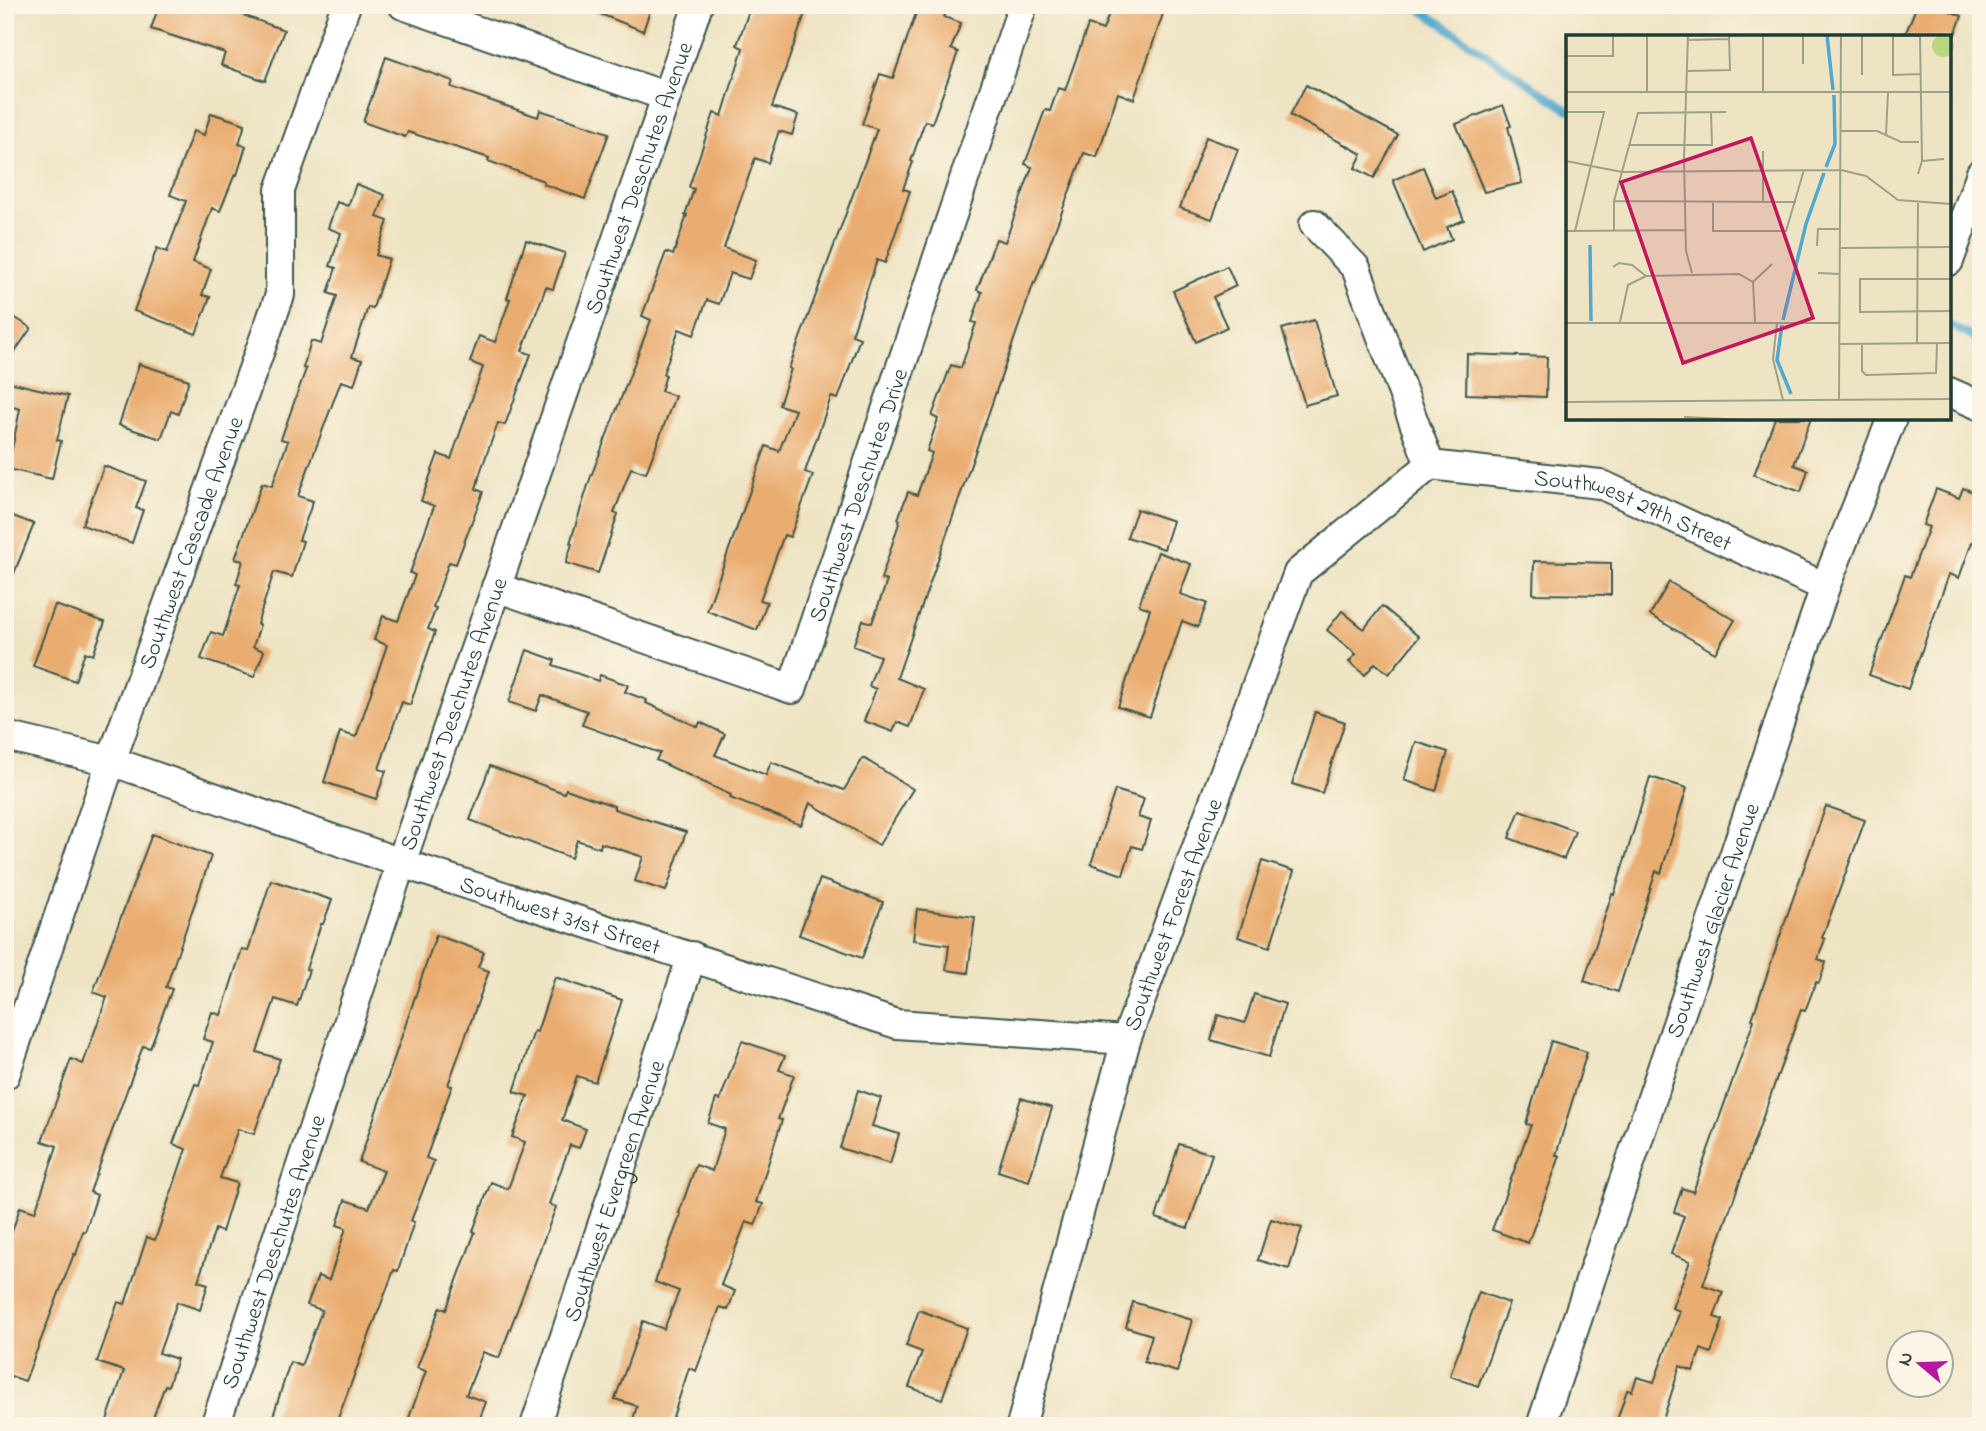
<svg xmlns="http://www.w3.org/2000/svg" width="1986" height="1431" font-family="'Indie Flower',sans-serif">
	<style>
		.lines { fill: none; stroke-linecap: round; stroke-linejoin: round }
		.stream { stroke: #50a9ce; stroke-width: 8 }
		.building { fill: #eaad71 }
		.minor-casing { stroke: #3e564a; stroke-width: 32 }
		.minor { stroke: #fff; stroke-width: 28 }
		.labels { text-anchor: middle; stroke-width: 5; stroke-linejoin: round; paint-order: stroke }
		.street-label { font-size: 23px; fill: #1f3d34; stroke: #fcf5e5 }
		.inset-river { fill: none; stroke: #50a9ce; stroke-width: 3.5 }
		.inset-road { fill: none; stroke: #9ba18a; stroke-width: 2 }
		.view { fill: #c2185b; fill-opacity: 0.15; stroke: #c2185b; stroke-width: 3.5 }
		.inset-edge { fill: none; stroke: #1f3d34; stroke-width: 3.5 }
	</style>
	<rect width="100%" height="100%" fill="#fcf5e5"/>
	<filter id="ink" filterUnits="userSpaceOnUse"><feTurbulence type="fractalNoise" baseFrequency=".0143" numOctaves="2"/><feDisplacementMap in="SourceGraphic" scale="14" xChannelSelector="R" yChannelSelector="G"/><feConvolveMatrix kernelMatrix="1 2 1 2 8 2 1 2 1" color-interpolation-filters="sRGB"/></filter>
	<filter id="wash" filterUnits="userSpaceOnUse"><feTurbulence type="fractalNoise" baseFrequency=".00686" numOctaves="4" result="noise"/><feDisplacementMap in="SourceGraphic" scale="28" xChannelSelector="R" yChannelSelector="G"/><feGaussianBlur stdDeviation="1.57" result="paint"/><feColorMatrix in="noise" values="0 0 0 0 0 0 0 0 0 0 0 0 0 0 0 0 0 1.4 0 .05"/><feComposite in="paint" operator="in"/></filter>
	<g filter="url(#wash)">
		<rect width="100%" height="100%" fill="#eee4c4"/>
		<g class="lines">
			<g class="stream">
				<path d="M1414,5L1568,110"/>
				<path d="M1949,325L1981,341"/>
			</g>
		</g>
		<g id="blocks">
			<g class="building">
				<path d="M159,5H215L284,30L265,81L221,65L225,53L151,29Z"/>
				<path d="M585,5H652L643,31L585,8Z"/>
				<path d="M751,5H808L772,107L798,115L792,135L779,131L768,163L755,158L724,248L756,260L749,279L730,273L719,304L707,300L694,335L679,329L663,374L666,375L661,391L675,396L646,473L631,468L614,513L618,514L598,573L566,563L572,544L570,543L590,479L651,320L642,316L666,252L673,255L687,215H685L694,189L689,187L714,113L722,116L743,48L737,45Z"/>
				<path d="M919,5H949L944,17L961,23L951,49L958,52L932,123L925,121L911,161L913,162L903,189L910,191L885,263L877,260L852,335L860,338L838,399L831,397L805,472L813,475L790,537L784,535L760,600L767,602L757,630L707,611L766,446L779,451L795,410L779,405L791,369L789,368L877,129L862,124L880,74L893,78Z"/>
				<path d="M1112,5H1166L1134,99L1118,93L1097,157L1084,153L1035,283L1034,282L897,678L924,689L910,727L897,722L893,732L864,721L876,689L869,686L880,656L853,646L863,620L872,623L887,581L881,579L900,520L898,519L908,492L917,495L932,453L927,451L938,419L932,416L951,365L961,368L976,323L972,322L982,292L977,290L996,239L1005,242L1032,167L1025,164L1045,110L1050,111L1058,88L1065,90L1088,25L1103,30Z"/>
				<path d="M1917,5H1935L1962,16L1954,37H1904Z"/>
				<path d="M386,57L453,81L451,87L538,117L540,110L609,133L585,199L543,184L544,181L488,161L489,158L408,132L405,137L363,122Z"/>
				<path d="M1306,85L1398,135L1374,178L1355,168L1362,154L1290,115Z"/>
				<path d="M1503,105L1511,126L1508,127L1522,183L1484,192L1456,124Z"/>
				<path d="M211,113L245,124L239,144L246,146L237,175L235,174L220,211L212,208L193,262L211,269L202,295L210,297L196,334L134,311L157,248L167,252L186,201L170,195L193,131L204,135Z"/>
				<path d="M1206,137L1238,149L1212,219L1180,208Z"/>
				<path d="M1423,167L1436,198L1452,191L1464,220L1447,227L1452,239L1423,252L1393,180Z"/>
				<path d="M356,184L385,195L377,217L388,221L376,255L389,259L373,308L368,307L352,357L362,360L354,385L341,381L298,496L313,501L299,540L303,541L292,577L274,572L257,624L260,625L253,647L264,651L254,677L201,659L211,632L223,636L240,585L236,584L243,561L235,559L242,539L262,483L272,486L288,441L281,439L306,369L303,368L311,341L321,344L337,296L328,293L336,268L330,266L341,233L328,228L337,202L348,206Z"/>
				<path d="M526,240L565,253L553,289L546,287L522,351L531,354L505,425L498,423L481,470L476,489L483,492L456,564L449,562L433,607L436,608L428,629L435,632L410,705L402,702L394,724L379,769L386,771L376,799L324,782L340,732L356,737L387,645L374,640L383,616L398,621L415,575L410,573L434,506L421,501L438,454L451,459L483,367L470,362L479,336L495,342L510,299L507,298Z"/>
				<path d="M1227,266L1236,286L1213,297L1227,327L1196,342L1173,291Z"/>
				<path d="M5,311L31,328L5,366Z"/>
				<path d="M1314,320L1337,396L1305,405L1282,329Z"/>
				<path d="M1467,354L1547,357L1546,397L1466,394Z"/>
				<path d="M139,364L189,380L178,414L171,411L161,439L119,425Z"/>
				<path d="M5,381L68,396L57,440L61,441L52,479L8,469L20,409L5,405Z"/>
				<path d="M1775,418H1811L1794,465L1808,470L1801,492L1754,475Z"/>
				<path d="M104,466L146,481L136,508L143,510L132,543L82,525Z"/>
				<path d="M1963,488L1981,495V545L1972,542L1959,578L1949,574L1908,689L1869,675L1905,575L1910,577L1929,527L1923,525L1936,489L1959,498Z"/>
				<path d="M1137,509L1173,521L1164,549L1127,537Z"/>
				<path d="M5,513L34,524L6,593H5Z"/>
				<path d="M1158,552L1191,564L1180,594L1207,603L1198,627L1182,621L1150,717L1118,707L1150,609L1139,605Z"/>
				<path d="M1534,561L1611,563V595L1533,594Z"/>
				<path d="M1669,582L1735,620L1715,653L1650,615Z"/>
				<path d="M55,605L105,622L93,655L85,652L75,681L33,666Z"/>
				<path d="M1382,606L1419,637L1389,674L1375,663L1365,675L1349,662L1356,654L1327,630L1342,611L1364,629Z"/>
				<path d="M527,650L555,660L553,665L598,681L600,675L628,685L625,692L647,700L646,703L698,727L700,722L725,734L715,755L766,775L771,762L844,790L863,758L913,789L879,845L810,803L801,825L730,798L731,795L656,760L660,753L582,725L587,711L542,695L536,711L509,702Z"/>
				<path d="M1315,712L1345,722L1322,793L1292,784Z"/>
				<path d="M1416,742L1448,752L1436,791L1404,780Z"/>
				<path d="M490,766L564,793L566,789L614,806V809L686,832L666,891L635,881L643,857L601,843L600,848L577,840L571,858L470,820Z"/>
				<path d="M1650,777L1687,788L1661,873L1656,871L1618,992L1584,981L1612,894L1614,895Z"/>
				<path d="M1115,790L1144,799L1138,817L1151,821L1142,849L1132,846L1123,875L1091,864Z"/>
				<path d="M1826,806L1865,820L1822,938L1825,939L1818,959L1826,962L1819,983L1816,982L1805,1011L1801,1010L1703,1285L1723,1292L1714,1317L1723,1320L1711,1353L1701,1349L1693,1371L1680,1366L1661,1426H1615L1627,1390L1632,1391L1637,1377L1654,1382L1680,1311L1672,1308L1690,1261L1671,1254L1684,1216L1674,1212L1682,1188L1693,1192L1754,1020L1752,1019L1790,907Z"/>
				<path d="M1520,810L1575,831L1564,859L1509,838Z"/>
				<path d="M152,834L211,856L166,987L172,989L150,1048L143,1046L90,1192L97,1195L85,1232L83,1231L76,1255L74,1254L25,1381L5,1374V1254L20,1207L35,1212L57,1146L42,1141L71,1059L83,1064L107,997L93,992Z"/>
				<path d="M1262,861L1294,871L1270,947L1238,937Z"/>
				<path d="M820,879L883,902L862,958L799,935Z"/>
				<path d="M271,880L332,900L323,924H321L306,969L309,970L297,1006L275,999L257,1052L280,1059L254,1134L238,1129L220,1178L237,1183L222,1232L215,1229L198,1281L208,1284L200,1310L177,1302L159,1353L177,1359L168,1386L165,1385L150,1426H105L124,1371L97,1362L118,1302L125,1304L147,1237L155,1240L186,1149L173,1144L195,1084L199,1085L213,1042L203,1039L212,1012L221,1015L242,949L248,951Z"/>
				<path d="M917,909L975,917L968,973L946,970L949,945L913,940Z"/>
				<path d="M436,935L484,952L478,967L489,971L448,1085L452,1086L426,1158L434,1161L411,1221L414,1222L398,1271L394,1270L335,1426H270L290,1362L301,1366L322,1310L307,1305L318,1276L329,1280L346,1228L337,1225L345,1200L369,1208L384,1171L359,1162Z"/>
				<path d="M555,977L622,1000L595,1082L577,1076L562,1120L586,1129L579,1148L570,1145L549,1204L556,1207L499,1358L483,1352L466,1395L486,1402L477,1426H406L426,1371L417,1368L440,1307L446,1310L475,1232L473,1231L491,1182L508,1189L525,1142L512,1137L528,1096L514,1092L534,1031L537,1032Z"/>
				<path d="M1254,994L1285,1004L1269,1057L1211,1040L1218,1015L1245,1023Z"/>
				<path d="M742,1041L785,1056L779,1070L794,1075L778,1119L782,1120L756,1202L763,1204L755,1225L746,1222L721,1285L735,1291L728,1310L720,1307L696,1371L689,1368L670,1426H631L637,1406L615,1399L643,1321L664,1329L679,1291L655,1282L681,1214L679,1213L696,1165L712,1171L725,1129L708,1123L716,1099L720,1100Z"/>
				<path d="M1551,1041L1587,1052L1556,1155L1560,1156L1528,1243L1492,1230L1531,1125L1526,1124Z"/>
				<path d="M858,1090L881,1098L872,1126L899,1134L890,1164L840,1148Z"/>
				<path d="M1021,1098L1052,1108L1029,1181L998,1171Z"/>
				<path d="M1179,1144L1212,1154L1188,1228L1156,1218Z"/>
				<path d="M1271,1219L1302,1228L1289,1269L1258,1260Z"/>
				<path d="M1479,1292L1509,1303L1478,1386L1450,1376Z"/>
				<path d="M1133,1302L1192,1320L1177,1372L1144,1362L1152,1335L1126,1327Z"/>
				<path d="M919,1310L967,1328L942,1399L909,1387L922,1352L906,1346Z"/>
			</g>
		</g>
	</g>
	<g filter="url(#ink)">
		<use href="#blocks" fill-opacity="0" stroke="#3e564a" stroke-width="2"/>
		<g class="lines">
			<g class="minor-casing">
				<g id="minor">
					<path d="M403,5L665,96"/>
					<path d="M1314,224L1356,268L1430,465"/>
					<path d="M1949,261L1981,173"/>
					<path d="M1949,392L1981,406"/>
					<path id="s1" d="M1430,465L1600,484L1825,587"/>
					<path id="s2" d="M496,587L792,689L1023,5"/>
					<path id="s3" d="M5,736L111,761L401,863L897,1024L1126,1040"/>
					<path id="s4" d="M5,1075L111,761L280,295V190L346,5"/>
					<path id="s5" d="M215,1426L401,863L698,5"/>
					<path id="s6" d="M535,1426L692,956"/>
					<path id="s7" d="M1021,1426L1126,1040L1298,573L1430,465"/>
					<path id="s8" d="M1541,1426L1825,587L1892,418"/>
				</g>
			</g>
			<use href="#minor" class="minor"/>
		</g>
	</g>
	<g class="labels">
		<g class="street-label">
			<text dy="8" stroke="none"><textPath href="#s5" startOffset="1318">Southwest Deschutes Avenue</textPath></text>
			<text dy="8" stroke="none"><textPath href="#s2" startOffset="518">Southwest Deschutes Drive</textPath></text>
			<text dy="8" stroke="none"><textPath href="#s1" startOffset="210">Southwest 29th Street</textPath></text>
			<text dy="8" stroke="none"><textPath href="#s4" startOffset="564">Southwest Cascade Avenue</textPath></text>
			<text dy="8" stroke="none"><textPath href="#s5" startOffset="751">Southwest Deschutes Avenue</textPath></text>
			<text dy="8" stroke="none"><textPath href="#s3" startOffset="584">Southwest 31st Street</textPath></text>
			<text dy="8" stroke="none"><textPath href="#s7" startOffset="534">Southwest Forest Avenue</textPath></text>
			<text dy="8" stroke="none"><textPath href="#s8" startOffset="534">Southwest Glacier Avenue</textPath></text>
			<text dy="8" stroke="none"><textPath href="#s6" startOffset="248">Southwest Evergreen Avenue</textPath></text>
			<text dy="8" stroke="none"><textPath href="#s5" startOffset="184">Southwest Deschutes Avenue</textPath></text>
		</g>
	</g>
	<g transform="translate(1566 35)">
		<rect width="385" height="385" fill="#eee4c4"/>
		<path d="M366 11a11 11 0 1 1 22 0a11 11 0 1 1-22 0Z" fill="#b8d87f"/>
		<path class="inset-river" d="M261,0L267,55M260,132L269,109L268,60M24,210L25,286M217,285L240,189L258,138M216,290L211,325L225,359"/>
		<path class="inset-road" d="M81,0V57M122,0L118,124L120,216L126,238M354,1H327V40L354,39M122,5L163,4M0,21H47V0M237,29V0M122,36L164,35L163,0M296,40V0M0,57H385M197,57V0M0,77H38L9,196M275,96H311L335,107H353M320,100L322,57M63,110H146L145,77M0,126L56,137L275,135L300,141L332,165L385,169M356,126L378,124M352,139L356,126L354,0M48,166L230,167M147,166V196H220L238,135M197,166V116M0,196L120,195M48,196V166L72,78L160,77M251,211L252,194H274M275,213L385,212M47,232L53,228L66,230L80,241M252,238L274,239M385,244H294V277L385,276M187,247L189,287M187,247L206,229M54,287L62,250L80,241L173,239L187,247M0,288H274M211,288L207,324L217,365M274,309L385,308M296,309V336L300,340L370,338L371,309M351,309L352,168M273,365L275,0M0,367L385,364M118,382L179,385"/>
		<path class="view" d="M185,103L247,283L117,328L55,147Z"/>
		<rect width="385" height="385" class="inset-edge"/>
	</g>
	<rect width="1986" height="1431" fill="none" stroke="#fcf5e5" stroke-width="28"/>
	<g transform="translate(1920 1364) rotate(289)"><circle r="33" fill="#fcf5e5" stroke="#a4ab9e" stroke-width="2"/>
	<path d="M0-5L12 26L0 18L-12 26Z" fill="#b5179e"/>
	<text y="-10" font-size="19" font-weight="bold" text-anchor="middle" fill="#1f3d34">N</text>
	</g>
</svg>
